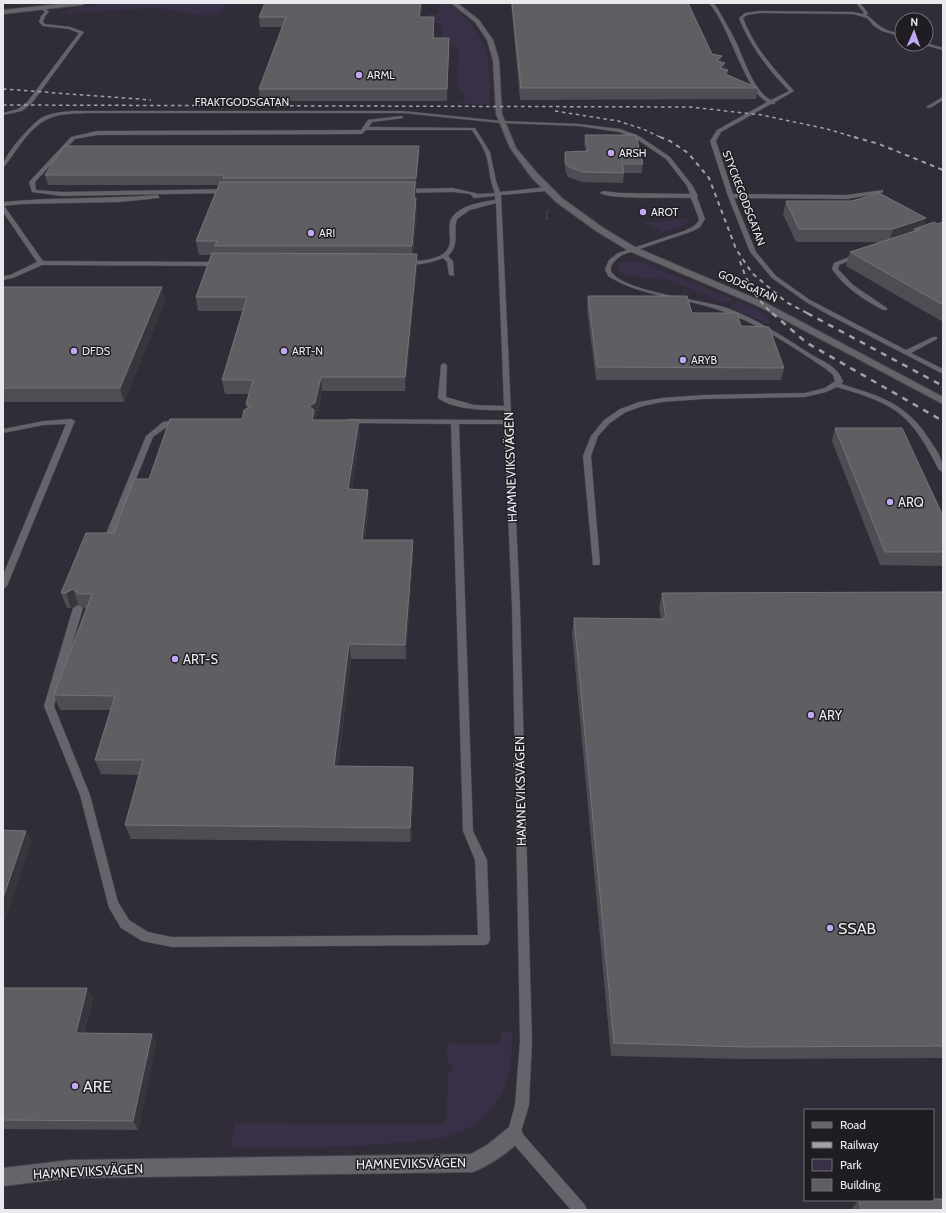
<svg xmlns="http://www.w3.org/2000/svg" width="946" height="1213" font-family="Cabin,sans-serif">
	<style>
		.built { fill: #312d38; fill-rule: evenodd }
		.green { fill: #383047 }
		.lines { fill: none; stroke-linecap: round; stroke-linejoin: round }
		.service-casing { stroke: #454349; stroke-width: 1 }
		.minor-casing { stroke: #454349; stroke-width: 2 }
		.path { stroke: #88878c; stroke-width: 1.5; stroke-dasharray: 0.5 2; stroke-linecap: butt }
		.service { fill: #66646a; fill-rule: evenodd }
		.minor { fill: #66646a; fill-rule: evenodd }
		.rail-far2 { stroke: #a2a1a6; stroke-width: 1.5; stroke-dasharray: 3.5 3.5; stroke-linecap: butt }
		.rail-far1 { stroke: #a2a1a6; stroke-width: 2; stroke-dasharray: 4.5 4.5; stroke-linecap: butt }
		.rail { stroke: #a2a1a6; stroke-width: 2.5; stroke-dasharray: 6 6; stroke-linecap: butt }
		.wall { fill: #4f4d53 }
		.shaded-wall { fill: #38363c }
		.building { fill: #5f5e63; stroke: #757379 }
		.poi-dot { fill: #c2a8f3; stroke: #1f1d22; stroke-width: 1.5 }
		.labels { text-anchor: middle; stroke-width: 3; stroke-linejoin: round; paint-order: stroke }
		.far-poi-label { font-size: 11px; fill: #eae9ed; stroke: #1f1d22; text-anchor: start }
		.far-street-label { font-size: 11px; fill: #eae9ed; stroke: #1f1d22 }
		.street-label { font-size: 13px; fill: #eae9ed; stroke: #1f1d22 }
		.poi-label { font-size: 13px; fill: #eae9ed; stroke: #1f1d22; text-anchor: start }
		.near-poi-label { font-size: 16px; fill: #eae9ed; stroke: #1f1d22; text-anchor: start }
	</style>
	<rect width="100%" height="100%" fill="#28262c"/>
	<path class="built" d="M3,3H943V1210H3ZM902,20H926V44H902ZM805,1110H933V1200H805Z"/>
	<g class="green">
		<path d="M106,3H226L227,4L222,11L209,16L156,8L68,13L64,12L75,8Z"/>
		<path d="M436,3C451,3 455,8 465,18C492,44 490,69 490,104H455L464,102L465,94L457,88L459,49L442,38L443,26L428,18V14H439V6Z"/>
		<path d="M674,219H688V221L682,226L663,232L642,222H664Z"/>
		<path d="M635,260L733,299L729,302L724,303L670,280L629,276L619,272L618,269L620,263Z"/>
		<path d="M739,302L767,315L771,323H766L729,306Z"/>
		<path d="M501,1032H512C512,1071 508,1099 475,1124C456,1139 427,1140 403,1142C346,1148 290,1148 233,1148L231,1142L235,1123L446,1124L448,1074L453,1069L447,1061V1043L501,1044Z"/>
	</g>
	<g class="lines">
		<g class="service-casing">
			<g id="service">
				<path d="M709,3H713L716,6C723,18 730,30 736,42C744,59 754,92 771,100L789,91C768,69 750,46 739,18L745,13L759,11L853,12L863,14L864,13L856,3H860L868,13L866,15C871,17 873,21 877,24C884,30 893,32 902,35V37L882,31L874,26L867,18L853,14L759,13L747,15L743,18C755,49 773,67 794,91L775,102V104H771L721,132L716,141L733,194L847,195L883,190V192L881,193L847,199L734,198L756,252L776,276L810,300L906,350L933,337H937V339L911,353L943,369V374L829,315L806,302L772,278L750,252L728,196L710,141L717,130L767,102C745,91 729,25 709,3Z"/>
				<path d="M42,6L49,12L45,16L43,22L45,24L70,27L84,32L32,103L22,111L3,115V113L18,109L28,101L79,33L69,29L43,26L39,22L41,16L45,12L40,7Z"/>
				<path d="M926,43L943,48V50L924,45Z"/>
				<path d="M943,97V100L930,108L926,107Z"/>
				<path d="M72,111H403L501,121L579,124L620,129L639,136L670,157L692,185L698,196L697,197L705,219L700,227L693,231L622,255C617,259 606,267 613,274C631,293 700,299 727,308C757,319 784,337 812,355C824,362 839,367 843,382L841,384C882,397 907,403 931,442C938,452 943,460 943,472L939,470C928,449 916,425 896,411C879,399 856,393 837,387L826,392L805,397L703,399L662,402L643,406L626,412L610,423L598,436L591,456L600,563L599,565H593L583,456L591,436L604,420L620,409L639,402L662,398L703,395L805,393L825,388L835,381L833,375L826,369C793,347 759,324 722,311C684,297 643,298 608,276L605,269L609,260L618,253L684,231C690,228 697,226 699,219L691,198C675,197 610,200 600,193L603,191L620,193L690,194L687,186L666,159L635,138L619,132L579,126L501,123L403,113H88C75,114 62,113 50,118C30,126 17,150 5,166L3,167C3,155 31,125 41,118C50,113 62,112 72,111Z"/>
				<path d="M401,116L403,117V118L372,122L369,127L475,128L490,152L496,181L500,192L547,187L550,189L547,191L501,195L520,606L532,1041L529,1105L521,1132L585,1205L587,1210H571L509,1139L507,1134L515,1105L520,1041L512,606L504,424H459L473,831L487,860L490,940L488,944L484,945L172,947L142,941L121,928L109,908L80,795L44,706L73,608L78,605L81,606L83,608L54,706L90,795L118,902L129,920L148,932L172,937L478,935L475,860L463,831L451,424L348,423L344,421L348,419L504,420V410C487,411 451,409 438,398L441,365L444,363L447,365L446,397L474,405L504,406L496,203L470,210L457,219C453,233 460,245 448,256L453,261L454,276L449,275L447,262L443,258C434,262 410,268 402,263L405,261C420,261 450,261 450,240C450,233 448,225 451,219C459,205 482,202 495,200V196L474,198L470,194L453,192L404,193L401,191L404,189L453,188L479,194L495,193C489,180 490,168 486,155C483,146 477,138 472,130H366L362,134L97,135L75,139L35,182L36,190L62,192L227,189L230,191L227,193L62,196L32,192L29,182L71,137L97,131L361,130L368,120Z"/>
				<path d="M157,195L159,196V198L120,202L22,204L3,206V202C54,197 106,199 157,195Z"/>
				<path d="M3,206L5,207L43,261L220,262L223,264L220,266L42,265L13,278L3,280V276L10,275L37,262L3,212Z"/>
				<path d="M859,253L862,255L861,256L839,265L838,269L853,285L887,308V310H883C863,299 845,288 832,269L834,263Z"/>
				<path d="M71,419L75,421L7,586L3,589V575L66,424L44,425L3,433V429L44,421Z"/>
				<path d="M179,420H182V424L168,426L153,437L111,541L107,544L104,543L103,541L146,436L163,422Z"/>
			</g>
		</g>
		<g class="minor-casing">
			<g id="minor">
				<path d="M68,3H85L82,5L3,14V10Z"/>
				<path d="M451,3H457L479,20L493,40L499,60L502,114L516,148L537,173L562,198L602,227L635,247L764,302L943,397V404L758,306L629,251L596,231L556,202L531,177L510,148L496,114L493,60L487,40L475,22Z"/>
				<path d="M514,1125L520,1128L523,1134C517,1149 488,1166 473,1172L70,1178L3,1186V1168L70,1160L471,1154L487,1145L508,1128Z"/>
			</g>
		</g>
		<path class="path" d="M547,220V212L549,209"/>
		<use href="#service" class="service"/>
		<use href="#minor" class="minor"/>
		<g class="rail-far2">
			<path d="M3,89L151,100"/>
			<path d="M3,105L690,107L762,115L827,129L857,138"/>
			<path d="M555,111L618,121L643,129L662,138"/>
		</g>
		<g class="rail-far1">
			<path d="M660,137L670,141L688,153L709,178L736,249L752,273L786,302L809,314"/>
			<path d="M854,137L879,144L943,170"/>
			<path d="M740,261C747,283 756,299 773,314"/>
		</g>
		<g class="rail">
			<path d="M772,313L807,343L943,421"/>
			<path d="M807,313L943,386"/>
		</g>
	</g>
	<g class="wall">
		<path d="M511,3H688L712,54L722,56L721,62L725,63L724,69L728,70V75L758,88L756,99L520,100Z"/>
		<path d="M422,6L421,17L434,27V38H449V49L447,101H260L259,89L282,27H260L259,17Z"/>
		<path d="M585,135L643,164L642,173H624L623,183L582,182L568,177L566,173L564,161L565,152H586L584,144Z"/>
		<path d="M419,155L416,188L415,198L417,211L413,254H417V267L405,391H322L317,418H315V420L360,434L352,489L369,504L365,540L413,555L406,659H351L338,766L413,767L414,781L411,842L131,839L125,825L139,775L101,774L95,760L111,710H60L54,695L86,608H84L78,604L71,608H67L61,593L114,533L149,479L242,419L247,409L246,404L249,394H225L222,380L243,311H198L196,297L212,255H199L196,241L219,185H48L45,175Z"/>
		<path d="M786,201L924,226L937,224L943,222V322L846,266L850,252L881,242H796L783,214Z"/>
		<path d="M3,287L165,301L124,402H3Z"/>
		<path d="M588,296L692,313L741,326L784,368L781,380H596L587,309Z"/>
		<path d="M835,428L943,516V566L880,565L832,441Z"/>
		<path d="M943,592V1058L740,1059L611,1056L572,633L574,618L661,619L659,608L662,593Z"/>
		<path d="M3,988H87L93,998L84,1033L152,1034L156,1043L138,1130L3,1129Z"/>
		<path d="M858,1200H933L943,1210H851Z"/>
	</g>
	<g class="shaded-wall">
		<path d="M421,3H422V6L420,27L419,17Z"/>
		<path d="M434,17V27L433,49V38Z"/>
		<path d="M449,38V49L447,101V89Z"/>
		<path d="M722,56L720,67L717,61Z"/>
		<path d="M725,63L723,74L720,68Z"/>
		<path d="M728,70L727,81L725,74Z"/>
		<path d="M419,146V155L416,188V178Z"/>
		<path d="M415,182L416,194L414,211V198Z"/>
		<path d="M416,198L417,211L412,259V246Z"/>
		<path d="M926,218L922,231L921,229H914L912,234L889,242L893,229Z"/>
		<path d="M417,254V267L405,391V377Z"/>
		<path d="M162,287L165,301L124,402L120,388Z"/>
		<path d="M321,377L322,391L317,418H315L316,424L314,434L309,406Z"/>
		<path d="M359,420L360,434L350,504L348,489Z"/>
		<path d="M368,490L369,504L363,554L362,540Z"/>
		<path d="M413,540V555L406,659L405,645Z"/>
		<path d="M73,589L78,604L71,608L66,593Z"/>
		<path d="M349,644L351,659L336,780L334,766Z"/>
		<path d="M413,767L414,781L411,842L410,828Z"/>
		<path d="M26,831L32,841L3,927V898Z"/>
		<path d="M87,988L93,998L81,1043L76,1033Z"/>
		<path d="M152,1034L156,1043L138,1130L133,1121Z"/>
	</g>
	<g class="building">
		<path d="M265,3H421L419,17H434L433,38H449L447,89H259L286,17H259Z"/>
		<path d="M512,3H688L712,54L722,56L717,61L725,63L720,68L728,70L725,74L758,88H521Z"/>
		<path d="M585,135H636L643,164H622L624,173L583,172L569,167L566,164L565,152L588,151Z"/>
		<path d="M64,146H419L416,178H223L224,175H45Z"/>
		<path d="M220,182H415L414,198H416L412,246H215L217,241H196Z"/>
		<path d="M879,193L926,218L893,229H799L786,201H852Z"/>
		<path d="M934,222L937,224L943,222V305L850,252L921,229H914Z"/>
		<path d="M212,253L417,254L405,377H321L315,403L309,406L314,410L312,420H359L348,489L368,490L362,540H413L405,645L349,644L334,766L413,767L410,828L125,825L143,760H95L115,696L54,695L92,594H79L73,589L66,593H61L86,533H114L134,479H149L170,419H242L244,410L250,407L246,404L253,380H222L247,297H196Z"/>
		<path d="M3,287H162L120,388H3Z"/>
		<path d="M588,296H687L692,313H737L741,326L769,327L784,368L597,367Z"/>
		<path d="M835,428H902L943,516V552H885Z"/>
		<path d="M943,592V1046L745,1047L614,1043L574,618L666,619L662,593Z"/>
		<path d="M3,830L26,831L3,898Z"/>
		<path d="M3,988H87L76,1033L152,1034L133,1121L3,1120Z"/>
		<path d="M933,1199H943V1210H861L859,1200H933Z"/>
	</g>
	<g class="poi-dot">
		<circle cx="359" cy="75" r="4"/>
		<circle cx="611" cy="153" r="4"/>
		<circle cx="643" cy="212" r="4"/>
		<circle cx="311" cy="233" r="4"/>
		<circle cx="74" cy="351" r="4"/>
		<circle cx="284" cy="351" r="4"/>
		<circle cx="683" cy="360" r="4"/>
		<circle cx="890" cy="502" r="4"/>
		<circle cx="175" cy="659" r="4"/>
		<circle cx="811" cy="715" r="4"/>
		<circle cx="830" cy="928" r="4"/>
		<circle cx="75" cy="1086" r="4"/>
	</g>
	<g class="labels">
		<g class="far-poi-label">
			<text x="367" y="79">ARML</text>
			<text x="619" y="157">ARSH</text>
			<text x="651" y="216">AROT</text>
			<text x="319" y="237">ARI</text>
			<text x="82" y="355">DFDS</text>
			<text x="292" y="355">ART-N</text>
			<text x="691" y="364">ARYB</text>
		</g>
		<g class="far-street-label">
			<text x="242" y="106">FRAKTGODSGATAN</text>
			<text transform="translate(744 198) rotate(69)" y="4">STYCKEGODSGATAN</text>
			<text transform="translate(748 286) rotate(24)" y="4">GODSGATAN</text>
		</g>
		<g class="street-label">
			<text transform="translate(510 467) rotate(-92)" y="5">HAMNEVIKSVÄGEN</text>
			<text transform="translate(520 791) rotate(-91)" y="5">HAMNEVIKSVÄGEN</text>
			<text transform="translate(411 1163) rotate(-1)" y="5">HAMNEVIKSVÄGEN</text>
			<text transform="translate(88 1171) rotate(-3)" y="5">HAMNEVIKSVÄGEN</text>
		</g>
		<g class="poi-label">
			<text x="898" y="507">ARQ</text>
			<text x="183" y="664">ART-S</text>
			<text x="819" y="720">ARY</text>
		</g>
		<g class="near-poi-label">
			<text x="838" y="934">SSAB</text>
			<text x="83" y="1092">ARE</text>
		</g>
	</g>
	<rect width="946" height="1213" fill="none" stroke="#eae9ed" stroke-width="8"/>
	<rect x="804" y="1109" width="130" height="92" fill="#1f1d22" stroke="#706f73"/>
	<rect x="812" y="1122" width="20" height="6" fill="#66646a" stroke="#706f73"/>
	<text x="840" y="1129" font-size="12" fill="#eae9ed">Road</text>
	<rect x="812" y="1142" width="20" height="6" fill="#a2a1a6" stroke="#706f73"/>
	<text x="840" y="1149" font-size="12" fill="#eae9ed">Railway</text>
	<rect x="812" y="1159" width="20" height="12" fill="#383047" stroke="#706f73"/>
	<text x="840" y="1169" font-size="12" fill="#eae9ed">Park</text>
	<rect x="812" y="1179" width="20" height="12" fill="#5f5e63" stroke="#706f73"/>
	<text x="840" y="1189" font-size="12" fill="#eae9ed">Building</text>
	<g transform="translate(914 32) rotate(2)"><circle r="19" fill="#1f1d22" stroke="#706f73"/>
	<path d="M0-3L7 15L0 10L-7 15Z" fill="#c2a8f3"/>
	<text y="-6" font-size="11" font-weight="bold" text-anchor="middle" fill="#eae9ed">N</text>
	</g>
</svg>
